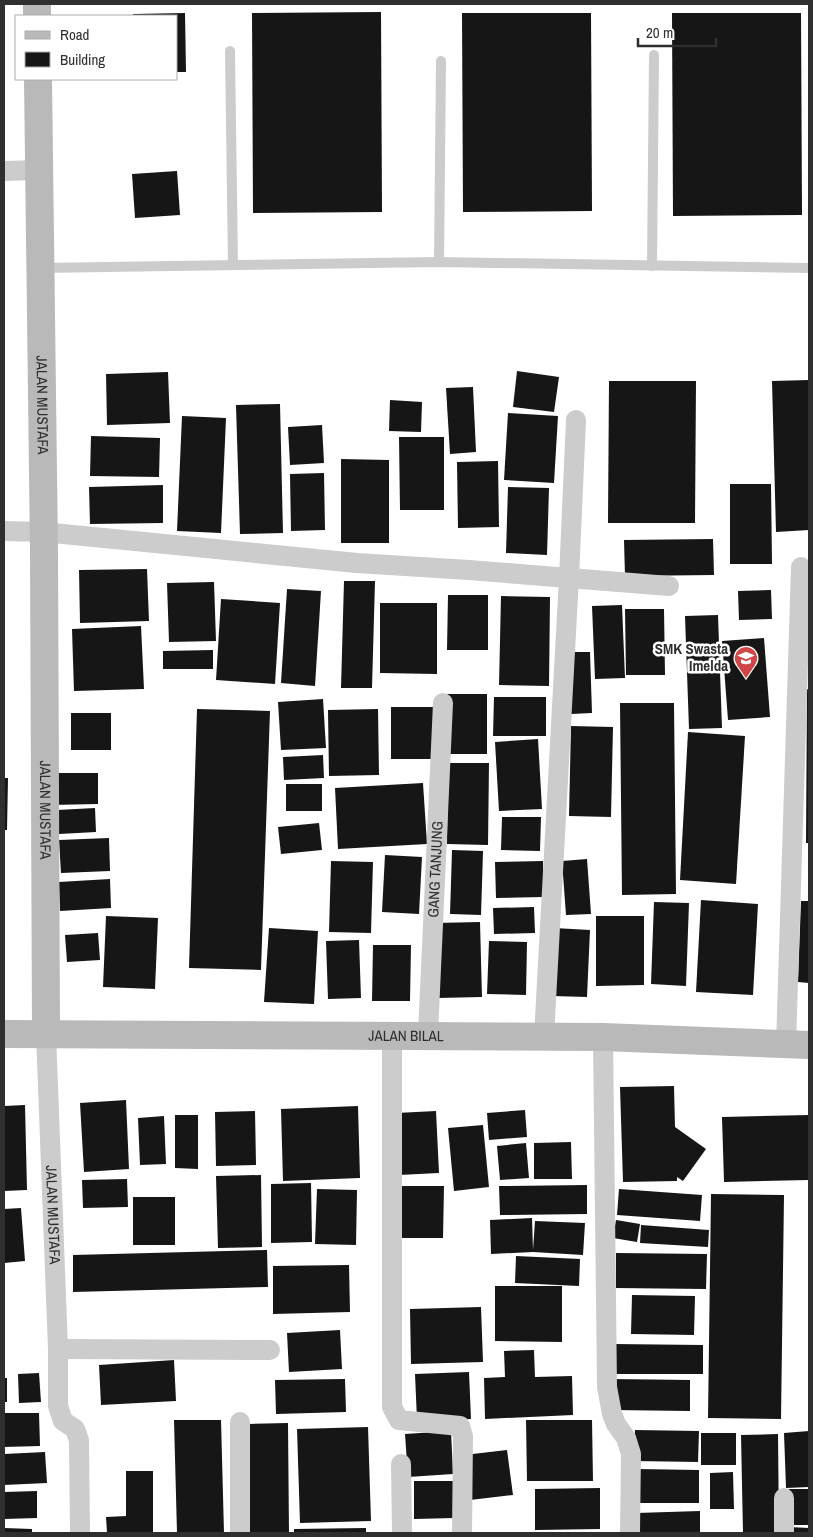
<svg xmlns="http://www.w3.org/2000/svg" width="813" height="1537" font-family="'Archivo Narrow',sans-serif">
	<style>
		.building { fill: #161616 }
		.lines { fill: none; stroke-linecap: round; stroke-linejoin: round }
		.lane { stroke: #ccc; stroke-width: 10 }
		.street { stroke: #ccc; stroke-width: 20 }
		.secondary { stroke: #b9b9b9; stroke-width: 28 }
		.labels { text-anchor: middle; stroke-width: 5; stroke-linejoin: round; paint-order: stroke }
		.street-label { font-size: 15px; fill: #2f2f2f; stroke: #fff }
		.poi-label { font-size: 15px; font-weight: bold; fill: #2f2f2f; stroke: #fff; text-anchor: end }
	</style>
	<rect width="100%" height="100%" fill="#fff"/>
	<g class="building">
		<path d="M381,12L382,212L253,213L252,13Z"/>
		<path d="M185,13L186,72H176V16H133V14Z"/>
		<path d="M462,13H591L592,211L463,212Z"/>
		<path d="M672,13H801L802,215L673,216Z"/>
		<path d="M177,171L180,215L135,218L132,174Z"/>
		<path d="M517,371L559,377L554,412L513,407Z"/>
		<path d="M168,372L170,423L107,425L106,374Z"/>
		<path d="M809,380V530L776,532L772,381Z"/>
		<path d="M609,381H696L695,523H608Z"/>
		<path d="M473,387L476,452L450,454L446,388Z"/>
		<path d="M390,400L422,402L421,432L389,431Z"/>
		<path d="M280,404L283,533L240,534L236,405Z"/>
		<path d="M508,413L558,416L554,483L504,480Z"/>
		<path d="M182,416L226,418L221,533L177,531Z"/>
		<path d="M322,425L324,463L290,465L288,427Z"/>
		<path d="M91,436L160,438L159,477L90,476Z"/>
		<path d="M399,437H444V510H400Z"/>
		<path d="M341,459L389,460V543H341Z"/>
		<path d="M498,461L499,527L458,528L457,462Z"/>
		<path d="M324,473L325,530L291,531L290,474Z"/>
		<path d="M730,484H771L772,564H730Z"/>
		<path d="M163,485V523L90,524L89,487Z"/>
		<path d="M508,487L549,488L547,555L506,553Z"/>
		<path d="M713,539L714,575L625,576L624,540Z"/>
		<path d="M147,569L149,621L80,623L79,570Z"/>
		<path d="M344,581H375L372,688H341Z"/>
		<path d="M214,582L216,641L169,642L167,583Z"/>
		<path d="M287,589L321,591L315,686L281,683Z"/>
		<path d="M771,590L772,619L739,620L738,591Z"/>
		<path d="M448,595H488V650H447Z"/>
		<path d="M501,596L550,597L549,686L499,685Z"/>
		<path d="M221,599L280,603L275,684L216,680Z"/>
		<path d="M380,603H437V674L380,673Z"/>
		<path d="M622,605L625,678L595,679L592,606Z"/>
		<path d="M625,609H664L665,675H626Z"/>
		<path d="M718,615L722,728L689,729L685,616Z"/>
		<path d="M141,626L144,689L74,691L72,629Z"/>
		<path d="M764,638L770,717L728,720L722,641Z"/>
		<path d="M213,650V669H163V651Z"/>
		<path d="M569,652H590L592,713L571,714Z"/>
		<path d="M807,689L809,690V843H806Z"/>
		<rect x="447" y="694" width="40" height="60"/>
		<path d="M494,697H546V736H493Z"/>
		<path d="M323,699L326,748L281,750L278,702Z"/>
		<path d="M620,703H674L676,894L622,895Z"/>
		<path d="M391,707H440L441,759H391Z"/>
		<path d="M197,709L270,711L261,970L189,968Z"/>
		<path d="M378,709L379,775L329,776L328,710Z"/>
		<rect x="71" y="713" width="40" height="37"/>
		<path d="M571,726L613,727L611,817L569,816Z"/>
		<path d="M688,732L745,736L736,884L680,880Z"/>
		<path d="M538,739L542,809L499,811L495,742Z"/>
		<path d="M323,755L324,778L284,780L283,757Z"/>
		<path d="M448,763H489L488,845L447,844Z"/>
		<path d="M50,773H98V804L50,805Z"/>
		<path d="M4,778H8L7,830H4Z"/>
		<path d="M423,783L427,844L338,849L335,788Z"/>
		<rect x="286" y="784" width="36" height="27"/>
		<path d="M95,808L96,832L59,834L57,810Z"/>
		<path d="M502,817H541L540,851L501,850Z"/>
		<path d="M319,823L322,850L281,854L278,827Z"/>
		<path d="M109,838L110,871L61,873L59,840Z"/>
		<path d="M452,850L483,851L481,915L450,914Z"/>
		<path d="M385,855L422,857L419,914L382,912Z"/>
		<path d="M587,859L591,914L566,915L562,861Z"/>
		<path d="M331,861L373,862L371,933L329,932Z"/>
		<path d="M543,861V897L496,898L495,862Z"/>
		<path d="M110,879L111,908L60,911L59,882Z"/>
		<path d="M701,900L758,904L753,995L696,992Z"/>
		<path d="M801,901H809V983L798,982Z"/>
		<path d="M654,902L689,903L686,986L651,984Z"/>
		<path d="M534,907L535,933L494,934L493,908Z"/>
		<path d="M106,916L158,918L155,989L103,987Z"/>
		<path d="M596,916H644V985L596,986Z"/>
		<path d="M480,922L482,997L437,998L435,923Z"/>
		<path d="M269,928L318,931L314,1004L264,1002Z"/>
		<path d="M554,928L590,930L587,997L552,996Z"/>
		<path d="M98,933L100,960L67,962L65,935Z"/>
		<path d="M359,940L361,998L328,999L326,941Z"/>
		<path d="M489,941L527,942L526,995L487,994Z"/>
		<path d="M373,945H411L410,1001H372Z"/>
		<path d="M674,1086L675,1127L706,1149L683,1181L677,1177V1181L623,1182L620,1087Z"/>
		<path d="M126,1100L129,1169L84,1172L80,1103Z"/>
		<path d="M25,1105L27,1190L4,1191V1106Z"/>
		<path d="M358,1106L360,1178L283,1181L281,1109Z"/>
		<path d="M525,1110L527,1137L489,1140L487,1113Z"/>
		<path d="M255,1111L256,1165L216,1166L215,1112Z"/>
		<path d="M436,1111L439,1173L399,1175L396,1113Z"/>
		<path d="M175,1115H198V1169L175,1168Z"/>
		<path d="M809,1115V1180L724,1182L722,1117Z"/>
		<path d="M164,1116L166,1164L140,1165L138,1118Z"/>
		<path d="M483,1125L489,1187L454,1191L448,1128Z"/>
		<path d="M571,1142L572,1179H534V1143Z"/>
		<path d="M526,1143L529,1178L500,1180L497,1146Z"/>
		<path d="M261,1175L262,1247L218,1248L216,1176Z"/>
		<path d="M127,1179L128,1207L83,1208L82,1180Z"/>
		<path d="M311,1183L312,1242L271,1243V1184Z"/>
		<path d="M587,1185V1214L500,1215L499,1186Z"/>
		<path d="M402,1186H444L443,1238H401Z"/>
		<path d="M317,1189L357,1190L356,1245L315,1244Z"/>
		<path d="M619,1189L702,1195L700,1221L617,1215Z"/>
		<path d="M711,1194L784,1195L781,1419L708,1418Z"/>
		<rect x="133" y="1197" width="42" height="48"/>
		<path d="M21,1208L25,1261L4,1263V1209Z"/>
		<path d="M532,1218L533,1250L535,1221L585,1223L583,1255L533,1252L491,1254L490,1220Z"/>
		<path d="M616,1220L640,1224L637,1242L613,1238Z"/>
		<path d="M641,1225L709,1230L708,1247L640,1243Z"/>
		<path d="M267,1250L268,1287L73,1292V1255Z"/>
		<path d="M616,1253L707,1254L706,1289L616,1288Z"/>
		<path d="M516,1256L580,1259L579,1286L515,1283Z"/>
		<path d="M349,1265L350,1312L273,1314V1266Z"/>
		<path d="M495,1286H562V1342L495,1341Z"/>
		<path d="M632,1295L695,1296L694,1335L631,1334Z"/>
		<path d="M481,1307L483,1362L411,1364L410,1309Z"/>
		<path d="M340,1330L342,1369L289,1372L287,1333Z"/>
		<path d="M613,1344L703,1345V1374H613Z"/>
		<path d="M534,1350L535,1377L572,1376L573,1415L485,1419L484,1378L505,1377L504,1351Z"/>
		<path d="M174,1360L176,1401L101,1405L99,1365Z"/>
		<path d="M469,1372L471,1419L417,1420L415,1374Z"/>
		<path d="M39,1373L41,1402L19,1403L18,1374Z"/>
		<rect x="4" y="1378" width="3" height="24"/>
		<path d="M345,1379L346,1412L276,1414L275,1380Z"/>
		<path d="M612,1379L690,1380V1411L611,1410Z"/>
		<path d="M4,1413H39L40,1446L4,1447Z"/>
		<path d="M174,1420H221L224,1533H177Z"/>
		<path d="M526,1420H592L593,1481H527Z"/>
		<path d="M288,1423L289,1533H249L248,1424Z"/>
		<path d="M368,1427L371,1521L300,1523L297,1429Z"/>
		<path d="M635,1430L699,1431L698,1462L634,1461Z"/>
		<path d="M451,1431L453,1474L408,1477L405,1434Z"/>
		<path d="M809,1431V1487L786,1488L784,1433Z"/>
		<rect x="701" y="1433" width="35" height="32"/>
		<path d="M778,1434L779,1533H743L741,1435Z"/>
		<path d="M507,1450L513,1495L470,1500L464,1455Z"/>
		<path d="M45,1452L47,1483L4,1485V1454Z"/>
		<path d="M637,1469L699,1470V1503H637Z"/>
		<path d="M126,1471H153V1533H107L106,1517L126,1516Z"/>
		<path d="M733,1472L734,1509H710V1473Z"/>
		<path d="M414,1481H453L454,1518L414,1519Z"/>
		<path d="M600,1488V1529L535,1530V1489Z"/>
		<rect x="789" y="1489" width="20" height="36"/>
		<path d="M37,1491V1518L4,1519V1492Z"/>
		<path d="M700,1511V1533H636V1513Z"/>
		<path d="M789,1527L809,1528V1533H789Z"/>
		<path d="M4,1528L32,1529V1533H4Z"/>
		<path d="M366,1528V1533H294V1529Z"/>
	</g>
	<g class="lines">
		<g class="lane">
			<path d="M230,51L233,265"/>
			<path d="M439,262L441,61"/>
			<path d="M652,266L654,55"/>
			<path d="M40,268L439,262L809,268"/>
		</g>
		<g class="street">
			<path d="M4,171L39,170"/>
			<path d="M4,531L43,532L357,563L469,570L669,586"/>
			<path id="s1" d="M46,1034L58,1349V1406L63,1421L75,1429L79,1440L80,1533"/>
			<path id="s2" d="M428,1035L443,703"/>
			<path d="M392,1036V1407L399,1420L460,1426L463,1437L462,1533"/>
			<path d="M544,1037L569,578L576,420"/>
			<path d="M603,1037L607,1387L612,1414L616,1424L626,1438L631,1454L630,1533"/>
			<path d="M786,1045L801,567"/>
			<path d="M58,1349L270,1350"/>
			<path d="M240,1422V1533"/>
			<path d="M401,1464L402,1533"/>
			<path d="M784,1498V1533"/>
		</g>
		<g class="secondary">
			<path d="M37,4V16"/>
			<path id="s3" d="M38,79L44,551L46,1034"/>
			<path id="s4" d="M4,1034L603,1037L809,1045"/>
		</g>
	</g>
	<defs>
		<g id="school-pin" transform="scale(1.25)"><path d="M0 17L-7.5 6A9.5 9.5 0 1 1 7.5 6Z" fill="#cf4847" stroke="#fff"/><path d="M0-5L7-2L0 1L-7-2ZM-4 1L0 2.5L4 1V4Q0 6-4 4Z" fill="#fff"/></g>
	</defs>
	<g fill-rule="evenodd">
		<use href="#school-pin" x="746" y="658"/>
	</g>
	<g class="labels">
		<g class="street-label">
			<text dy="5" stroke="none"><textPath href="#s3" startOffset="326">JALAN MUSTAFA</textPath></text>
			<text dy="5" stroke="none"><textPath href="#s3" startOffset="731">JALAN MUSTAFA</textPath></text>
			<text dy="5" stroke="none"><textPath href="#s2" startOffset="166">GANG TANJUNG</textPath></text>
			<text dy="5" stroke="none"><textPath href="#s4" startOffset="402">JALAN BILAL</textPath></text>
			<text dy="5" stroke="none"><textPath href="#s1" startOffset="181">JALAN MUSTAFA</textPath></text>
		</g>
		<g class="poi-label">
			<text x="728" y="654">SMK Swasta<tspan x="728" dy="17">Imelda</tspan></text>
		</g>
	</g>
	<rect width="813" height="1537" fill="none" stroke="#2f2f2f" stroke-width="10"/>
	<rect x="15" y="15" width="162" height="65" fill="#ffffff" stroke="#acacac"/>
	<rect x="25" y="31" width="25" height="8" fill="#b9b9b9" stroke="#acacac"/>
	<text x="60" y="40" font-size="15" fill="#2f2f2f">Road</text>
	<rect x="25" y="52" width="25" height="15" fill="#161616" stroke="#acacac"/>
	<text x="60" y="65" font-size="15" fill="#2f2f2f">Building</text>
	<path d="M638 38v8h78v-8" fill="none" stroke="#2f2f2f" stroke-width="2.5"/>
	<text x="646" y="38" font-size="15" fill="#2f2f2f" stroke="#ffffff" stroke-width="4" paint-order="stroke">20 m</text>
</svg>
